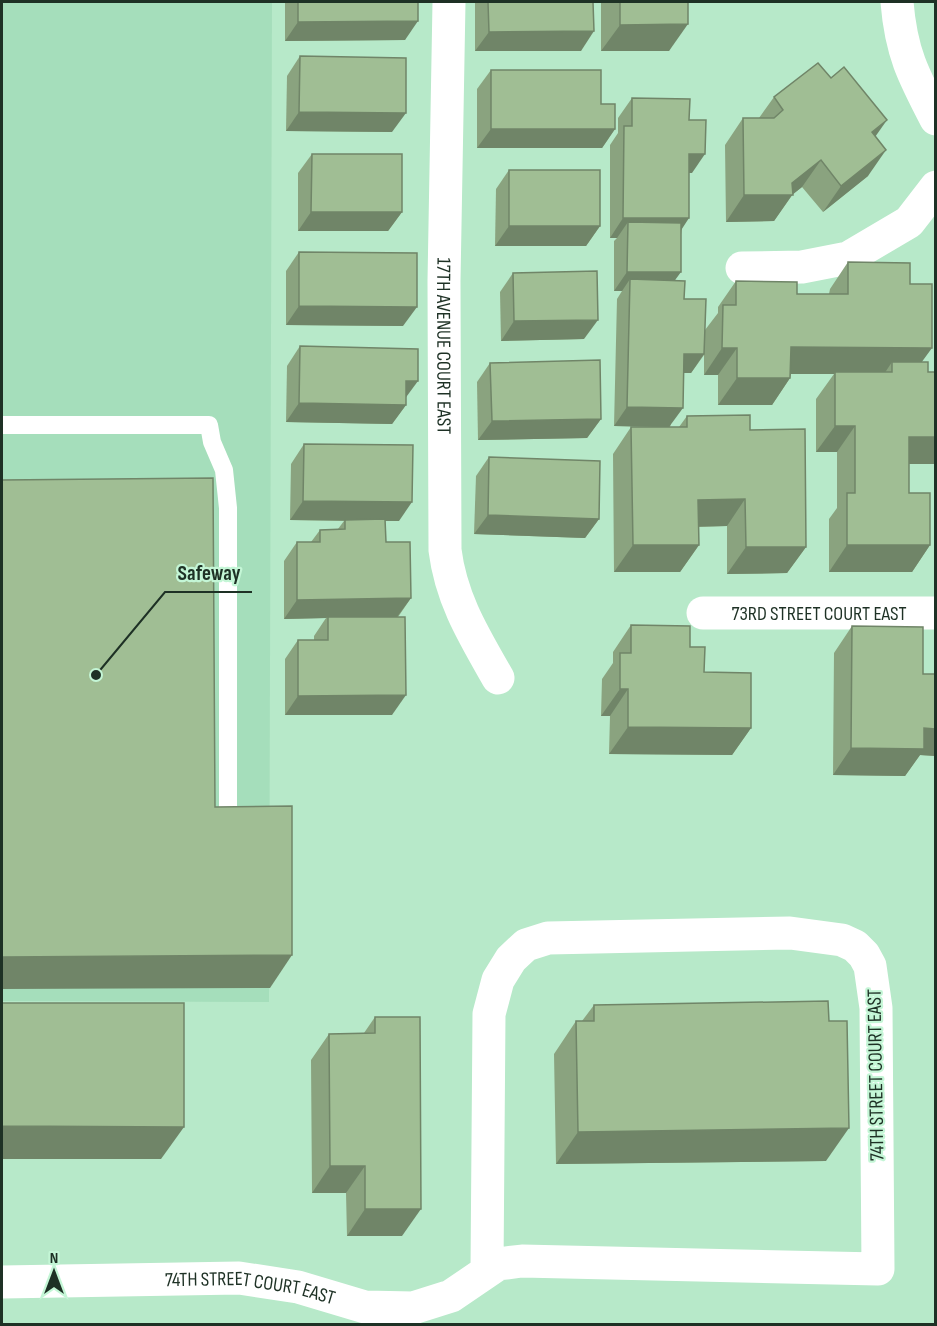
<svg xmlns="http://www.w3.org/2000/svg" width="937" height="1326" font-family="'Sofia Sans Condensed',sans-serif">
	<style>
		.built { fill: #a5debb }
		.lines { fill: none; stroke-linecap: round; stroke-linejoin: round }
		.service { stroke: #fff; stroke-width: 18 }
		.minor { stroke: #fff; stroke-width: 33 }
		.wall { fill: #8aa37f }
		.shaded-wall { fill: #708568 }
		.building { fill: #a0be94; stroke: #708568; stroke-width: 1.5 }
		.labels { text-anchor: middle; stroke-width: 4.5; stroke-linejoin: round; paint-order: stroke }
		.street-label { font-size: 20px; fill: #1e3125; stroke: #c4f6d6 }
		.leader { fill: none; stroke: #1e3125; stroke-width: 2 }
		.callout-dot { fill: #1e3125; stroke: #c4f6d6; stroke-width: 2 }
		.callout-label { font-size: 21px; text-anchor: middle; font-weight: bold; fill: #1e3125; stroke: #c4f6d6; stroke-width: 4.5; stroke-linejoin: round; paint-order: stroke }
	</style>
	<rect width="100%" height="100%" fill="#b7e9c9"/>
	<path class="built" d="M2,2H272L269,1002L2,1001Z"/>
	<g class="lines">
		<path class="service" d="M2,425H209L212,442L224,470L228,508V813"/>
		<g class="minor">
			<path id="s1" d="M449,2L444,281L445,550C451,599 474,636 498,678"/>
			<path d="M897,2C901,52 913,75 936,119"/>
			<path d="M742,268L802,267L848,258L909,222L936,187"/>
			<path id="s2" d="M703,613H936"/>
			<path id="s3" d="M2,1282L239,1278L298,1287L365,1307L413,1308L451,1296L498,1264L522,1261L878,1269L876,1008L870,966L864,955L855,946L842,940L790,933L548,938L526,945L511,959L498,980L489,1014L487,1270"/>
		</g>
	</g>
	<g class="wall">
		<path d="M285,2H418L405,40L285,41Z"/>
		<path d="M475,2H593L581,51H475Z"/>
		<path d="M601,2H688L669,51H601Z"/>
		<path d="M300,56L392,132L286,131L287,76Z"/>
		<path d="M491,70L601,104L615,129L602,148H477V89Z"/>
		<path d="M774,97L876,136L868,176L823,212L802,187L793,194L774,221L726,222L725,145L743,118H759Z"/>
		<path d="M632,98L692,173H689L675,281L684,299L705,330L718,313V307L736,281L797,294H829L830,289L848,262L910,284L921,362L928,372L936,464H909V493L930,545L912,572H829V519L837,508V452H816V399L834,374H791L790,378L772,405H718V375H704V355L691,373H684L670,427H679L687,416L750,430L806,547L787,573L727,574V526L698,527L699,545L680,572H614L613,454L631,427H652L614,426L617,299L622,291H614V241L617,238H610V145L618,133V118Z"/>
		<path d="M312,154L402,212L388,231H298V173Z"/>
		<path d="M509,170L600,226L586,246H495L496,189Z"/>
		<path d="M299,252L403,326L286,325V271Z"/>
		<path d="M513,273L584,339L501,341L500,292Z"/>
		<path d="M300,346L406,398V405L392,424L286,422L287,366Z"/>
		<path d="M490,363L601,419L587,438L478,440L477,382Z"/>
		<path d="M304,444L399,521H385L386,542L411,598L398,617L392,715H285V659L298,640H314V636L326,618L284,619V561L297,542H311L320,530L338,529L344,521L290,520L291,464Z"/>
		<path d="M489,457L599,519L585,538L474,534L476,476Z"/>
		<path d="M631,625L690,647L704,672L751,728L732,755L609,754L610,716H601L602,679L613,663V652Z"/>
		<path d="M852,626L923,674H936V756L920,755L905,776L833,775L834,653Z"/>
		<path d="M594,1005L826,1161L556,1164L554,1054L576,1021H582Z"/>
		<path d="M375,1017L402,1236H347L346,1193H312L311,1060L329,1034L364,1033Z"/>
	</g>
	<g class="shaded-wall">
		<path d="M418,21L405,40L285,41L298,22Z"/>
		<path d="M688,24L669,51H601L620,25Z"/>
		<path d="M594,31L581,51H475L489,32Z"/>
		<path d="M299,112L406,113L392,132L286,131Z"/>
		<path d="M887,120L868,147L872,132Z"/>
		<path d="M491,129H615L602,148H477Z"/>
		<path d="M886,150L868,176L823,212L841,186Z"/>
		<path d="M689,154H705L692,173H676Z"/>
		<path d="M821,160L802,187L792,195L774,221L726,222L744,195L792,183Z"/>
		<path d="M311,212H402L388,231H298Z"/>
		<path d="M623,218H689L676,238L628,222L617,238H610Z"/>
		<path d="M509,226H600L586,246H495Z"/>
		<path d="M627,272H681L667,291L630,279L622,291H614Z"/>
		<path d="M299,306L417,307L403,326L286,325Z"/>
		<path d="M598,320L584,339L501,341L514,321Z"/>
		<path d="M791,347L932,348L913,374L892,372V362L884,374L835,372L834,374H772Z"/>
		<path d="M722,348H737L718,375H704Z"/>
		<path d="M684,354H704L691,373H671Z"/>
		<path d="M737,378H790L772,405H718Z"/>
		<path d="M406,381H418L404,400Z"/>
		<path d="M299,403L406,405L392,424L286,422Z"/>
		<path d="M627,407L683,408L669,427L614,426Z"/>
		<path d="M601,419L587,438L478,440L492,421Z"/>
		<path d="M835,426H855L837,452H816Z"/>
		<path d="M909,437H936V464H890Z"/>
		<path d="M745,499L727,526L679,527L698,500Z"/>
		<path d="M303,501L412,502L399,521L290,520Z"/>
		<path d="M488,515L599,519L585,538L474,534Z"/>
		<path d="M633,545H699L680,572H614Z"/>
		<path d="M847,545H930L912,572H829Z"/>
		<path d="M746,547H806L787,573L727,574Z"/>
		<path d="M411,598L397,617H328L326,618L284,619L297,600Z"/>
		<path d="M620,689H628L610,716H601Z"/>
		<path d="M406,695L392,715H285L298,696Z"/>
		<path d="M628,727L751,728L732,755L609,754Z"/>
		<path d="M924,728L936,729V756L920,755L905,776L833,775L851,748Z"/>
		<path d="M292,955L270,988L2,989V957Z"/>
		<path d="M2,1126L184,1127L161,1159H2Z"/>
		<path d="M849,1128L826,1161L556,1164L578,1132Z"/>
		<path d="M330,1166H365L346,1193H312Z"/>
		<path d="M365,1209H421L402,1236H347Z"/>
	</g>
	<g class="building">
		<path d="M298,2H418V21L298,22Z"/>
		<path d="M488,2H593L594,31L489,32Z"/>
		<path d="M620,2H688V24L620,25Z"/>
		<path d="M300,56L406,58V113L299,112Z"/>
		<path d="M818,63L831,78L844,67L887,120L872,132L886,150L841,186L821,160L792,183L793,195H744L743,118H774L783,110L774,97Z"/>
		<path d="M491,70H601V104H615V129H491Z"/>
		<path d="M632,98L690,99L689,120H706L705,154H689V218H623L624,126H632Z"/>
		<path d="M312,154H402V212H311Z"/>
		<rect x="509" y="170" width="91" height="56"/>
		<path d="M628,222L681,223V272H627Z"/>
		<path d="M299,252L417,253V307L299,306Z"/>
		<path d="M848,262L910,263V284H932V348L791,347L790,378H737V348H722L723,305H736V281L797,282V294H848Z"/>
		<path d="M597,271L598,320L514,321L513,273Z"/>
		<path d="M630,279L685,281L684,299H706L704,354H684L683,408L627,407Z"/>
		<path d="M300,346L418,349V381H406V405L299,403Z"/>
		<path d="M600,360L601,419L492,421L490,363Z"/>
		<path d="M892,362H928V372H936V437H909V493H930V545H847V493H855V426H835V372H892Z"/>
		<path d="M750,415V430L805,429L806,547H746L745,499L698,500L699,545H633L631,427H687V416Z"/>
		<path d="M304,444L413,445L412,502L303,501Z"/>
		<path d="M489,457L600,461L599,519L488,515Z"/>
		<path d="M213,478L215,807L292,806V955L2,957V480Z"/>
		<path d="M385,519L386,542H410L411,598L297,600V542H320V530L345,529V520Z"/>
		<path d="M328,617H405L406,695L298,696V640H328Z"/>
		<path d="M631,625L690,626V647H705L704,672L751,673V728L628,727V689H620V653H631Z"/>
		<path d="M852,626L923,627V674H936V729L924,728V749L851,748Z"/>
		<path d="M828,1001L829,1021H847L849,1128L578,1132L576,1021H594V1005Z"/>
		<path d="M2,1003H184V1127L2,1126Z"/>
		<path d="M375,1017H420L421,1209H365V1166H330L329,1034L375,1033Z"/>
	</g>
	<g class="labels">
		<g class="street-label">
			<text dy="7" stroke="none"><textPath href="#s1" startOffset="344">17TH AVENUE COURT EAST</textPath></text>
			<text dy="7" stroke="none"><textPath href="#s2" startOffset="116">73RD STREET COURT EAST</textPath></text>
			<text transform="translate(875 1075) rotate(-91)" y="7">74TH STREET COURT EAST</text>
			<text dy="7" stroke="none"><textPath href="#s3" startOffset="249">74TH STREET COURT EAST</textPath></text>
		</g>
	</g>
	<path class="leader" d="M96 675L165 592H252"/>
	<circle class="callout-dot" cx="96" cy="675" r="6"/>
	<g class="callout-label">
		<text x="209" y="580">Safeway</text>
	</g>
	<rect width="937" height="1326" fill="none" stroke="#1e3125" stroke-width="6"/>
	<g transform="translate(54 1272)" stroke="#c4f6d6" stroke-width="4.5" paint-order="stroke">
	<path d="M0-4.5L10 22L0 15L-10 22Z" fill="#1e3125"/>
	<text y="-9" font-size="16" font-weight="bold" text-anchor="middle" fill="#1e3125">N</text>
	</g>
</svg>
